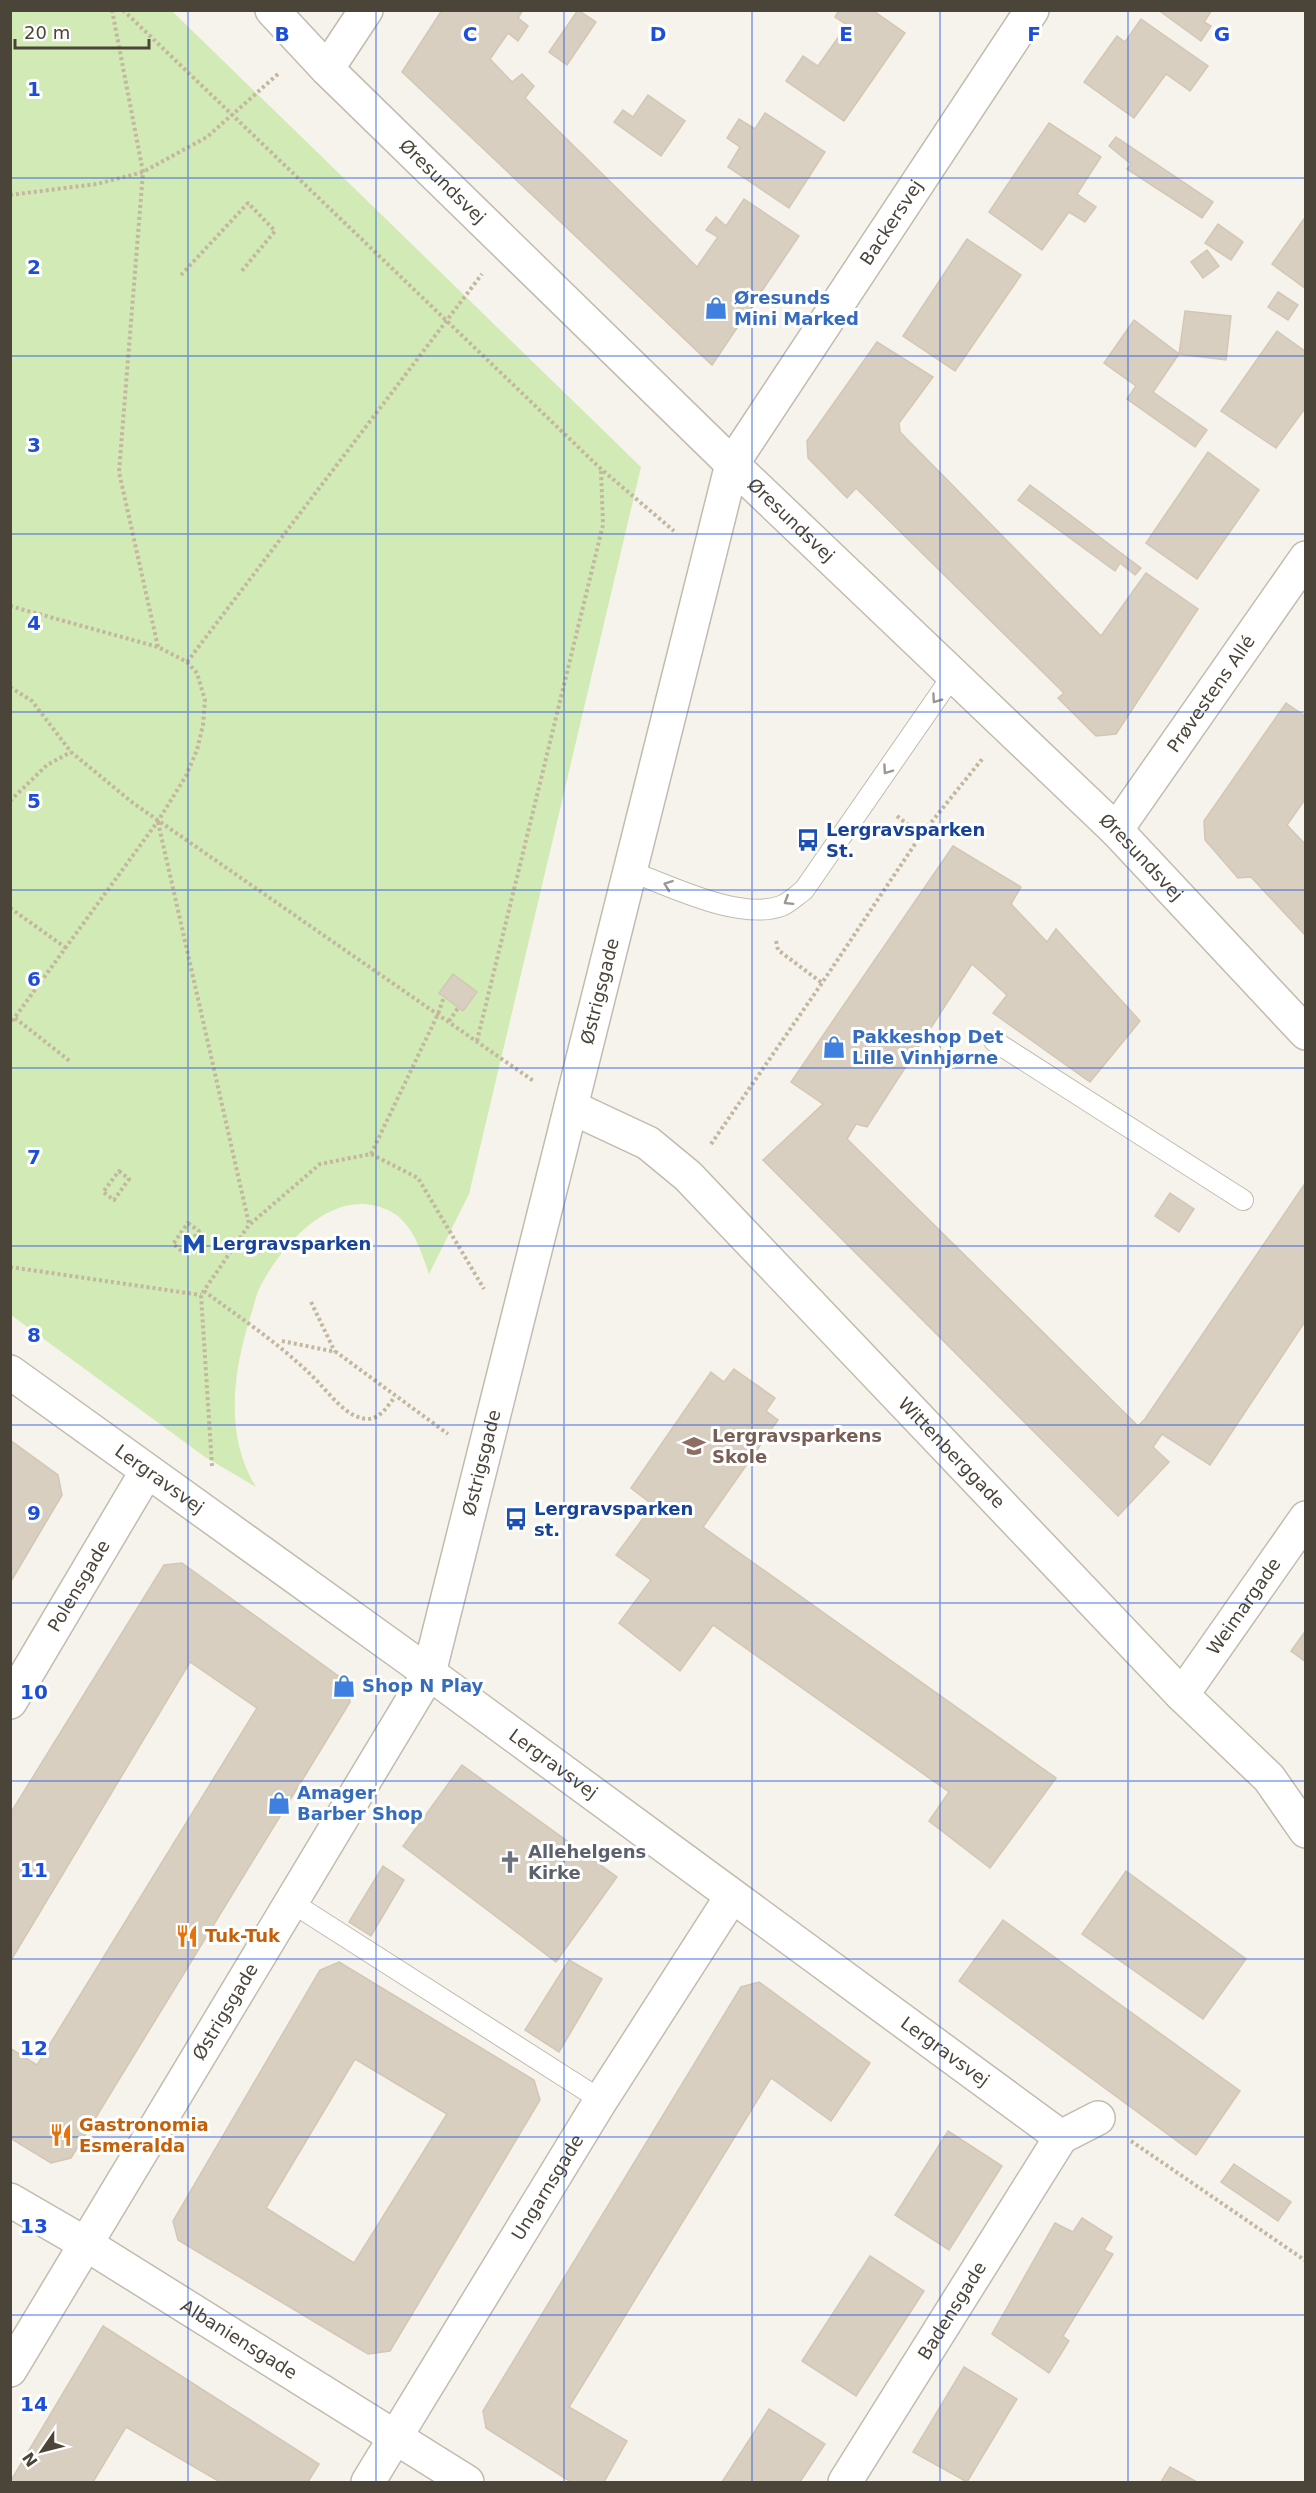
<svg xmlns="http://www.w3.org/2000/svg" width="1316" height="2493" font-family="'DejaVu Sans',sans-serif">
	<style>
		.green { fill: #d2eab5 }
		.building { fill: #d8cfc1; stroke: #d3c7b4; stroke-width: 1.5; fill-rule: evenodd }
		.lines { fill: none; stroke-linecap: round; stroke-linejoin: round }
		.service-casing { stroke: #c2bbae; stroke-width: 22 }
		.minor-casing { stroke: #c2bbae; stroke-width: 36 }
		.tertiary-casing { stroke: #c2bbae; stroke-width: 36 }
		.path { stroke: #c4b79f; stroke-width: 4; stroke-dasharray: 3 3; stroke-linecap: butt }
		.service { stroke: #fff; stroke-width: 20 }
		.minor { stroke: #fff; stroke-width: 33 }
		.tertiary { stroke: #fff; stroke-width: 33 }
		.oneway { stroke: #9c9892 }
		.grid { fill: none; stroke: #1d4ed8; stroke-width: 1.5; stroke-opacity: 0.55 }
		.labels { text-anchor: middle; stroke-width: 6; stroke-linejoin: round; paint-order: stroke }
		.street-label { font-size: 18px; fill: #4b4439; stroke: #fff }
		.shop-label { font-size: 18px; font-weight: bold; fill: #366cbe; stroke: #fff; text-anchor: start }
		.transit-label { font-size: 18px; font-weight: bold; fill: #164399; stroke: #fff; text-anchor: start }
		.education-label { font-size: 18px; font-weight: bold; fill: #785e54; stroke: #fff; text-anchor: start }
		.worship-label { font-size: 18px; font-weight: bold; fill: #5b616d; stroke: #fff; text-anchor: start }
		.food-label { font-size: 18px; font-weight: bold; fill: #c56008; stroke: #fff; text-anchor: start }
		.grid-label { font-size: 20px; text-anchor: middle; font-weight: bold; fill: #1d4ed8; stroke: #fff; stroke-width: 6; stroke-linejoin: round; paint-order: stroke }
	</style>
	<rect width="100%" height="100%" fill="#f6f3ec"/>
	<path class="green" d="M11,11H172L641,467L469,1194L429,1274C422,1254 416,1233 400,1218C394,1212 384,1208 376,1206C327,1193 281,1247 261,1285C256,1294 254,1306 251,1315C233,1370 224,1436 256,1487L205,1457L11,1315Z"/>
	<g class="building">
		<path d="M442,10H523L518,18L528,26L518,41L508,33L490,59L512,82L522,74L534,86L525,98L697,267L718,237L706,230L716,217L726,226L744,199L799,236L712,365L402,72Z"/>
		<path d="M578,10L596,22L567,65L549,52Z"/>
		<path d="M839,10H872L905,33L844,121L786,81L803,56L818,66L847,25L835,17Z"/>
		<path d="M1162,10H1212L1204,22L1211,26L1201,41L1161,12Z"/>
		<path d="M1141,19L1208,66L1190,91L1166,74L1134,118L1084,82L1117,36L1125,42Z"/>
		<path d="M648,95L685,121L661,156L614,122L623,110L633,117Z"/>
		<path d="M765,113L825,152L789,208L728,167L740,147L727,138L739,119L755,129Z"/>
		<path d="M1049,123L1101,157L1077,194L1096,207L1085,222L1069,212L1042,250L989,212Z"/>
		<path d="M1116,137L1213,202L1202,218L1127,169L1131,164L1109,146Z"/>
		<path d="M1306,216V289L1272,264Z"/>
		<path d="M1218,224L1243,242L1231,260L1205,243Z"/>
		<path d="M967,239L1021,275L955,371L903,336Z"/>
		<path d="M1207,250L1219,266L1203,278L1191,262Z"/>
		<path d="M1278,292L1298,305L1288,320L1268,307Z"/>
		<path d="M1185,311L1231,316L1226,360L1179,354Z"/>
		<path d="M1134,320L1179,354L1153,392L1207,430L1195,447L1127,399L1136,386L1104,363Z"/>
		<path d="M1277,331L1306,352V407L1276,448L1221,411Z"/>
		<path d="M877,342L933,377L899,423L900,432L1101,636L1146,573L1198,609L1116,734L1096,736L1058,698L1064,693L856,488L847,498L808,458L807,441Z"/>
		<path d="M1208,452L1259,490L1197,579L1146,543Z"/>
		<path d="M1030,485L1141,568L1135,575L1120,563L1115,571L1018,500Z"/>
		<path d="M1286,703L1306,717V798L1287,825L1306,845V936L1251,877L1238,878L1205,840L1204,821Z"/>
		<path d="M953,846L1021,887L1011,904L1047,942L1056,929L1140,1021L1090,1082L993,1013L1007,995L972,964L867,1127L856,1124L847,1139L1138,1426L1145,1419L1306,1182V1320L1210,1465L1162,1434L1153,1447L1169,1462L1118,1516L763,1160L823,1104L791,1082Z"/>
		<path d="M453,974L477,992L463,1011L439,993Z"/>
		<path d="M1170,1193L1194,1209L1179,1232L1155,1216Z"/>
		<path d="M734,1369L775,1398L766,1411L778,1420L703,1527L1056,1778L990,1868L929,1821L949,1792L713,1625L680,1671L619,1623L651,1580L616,1555L653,1505L631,1488L711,1372L724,1382Z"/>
		<path d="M10,1440L58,1475L62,1495L10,1583Z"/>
		<path d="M182,1563L348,1683L350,1702L71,2158L51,2163L10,2138V2048L37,2065L257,1708L190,1662L10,1962V1814L164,1565Z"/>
		<path d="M1306,1630V1662L1291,1651Z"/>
		<path d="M462,1765L617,1877L556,1962L403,1846Z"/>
		<path d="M383,1866L404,1880L371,1936L349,1922Z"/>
		<path d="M1126,1871L1246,1959L1203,2019L1082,1934Z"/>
		<path d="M1003,1920L1240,2091L1196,2155L959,1981Z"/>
		<path d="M569,1960L602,1979L559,2052L525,2030Z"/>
		<path d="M339,1962L534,2080L540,2100L390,2351L368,2354L178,2240L173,2221L320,1970ZM355,2059L447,2114L354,2263L266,2208Z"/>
		<path d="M759,1982L870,2063L831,2121L771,2078L569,2407L627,2441L604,2482H571L486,2428L483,2411L741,1987Z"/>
		<path d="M948,2131L1002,2166L949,2250L895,2215Z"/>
		<path d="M1234,2164L1291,2202L1278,2221L1221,2182Z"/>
		<path d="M1082,2218L1112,2237L1104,2250L1113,2254L1063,2336L1069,2341L1049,2373L992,2334L1055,2223L1073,2232Z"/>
		<path d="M870,2256L924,2291L856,2396L802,2361Z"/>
		<path d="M103,2326L319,2464L308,2482H220L126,2427L93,2482H10Z"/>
		<path d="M964,2367L1017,2399L967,2482L913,2452Z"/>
		<path d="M769,2409L825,2444L800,2482H722Z"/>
		<path d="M1170,2467L1197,2482H1161Z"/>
	</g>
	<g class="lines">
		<g class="service-casing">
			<g id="service">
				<path d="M630,871C670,886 740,921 781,906C789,903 797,895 804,890L953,675"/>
				<path d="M994,1041L1243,1200"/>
				<path d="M291,1902L601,2100"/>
			</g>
		</g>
		<g class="minor-casing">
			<g id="minor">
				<path d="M327,69L366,10"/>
				<path id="s1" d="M1116,830L1306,558"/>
				<path id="s2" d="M571,1107L648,1143L688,1176L1182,1695L1269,1778L1306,1831"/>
				<path id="s3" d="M10,1372L429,1673L1061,2137L1098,2118"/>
				<path id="s4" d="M1182,1695L1306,1518"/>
				<path id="s5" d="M10,1702L147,1471"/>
				<path id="s6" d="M10,2200L86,2244L467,2482"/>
				<path id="s7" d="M368,2482L601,2100L732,1896"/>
				<path id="s8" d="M845,2482L1061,2137"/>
			</g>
		</g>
		<g class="tertiary-casing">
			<g id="tertiary">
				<path id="s9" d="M272,10L327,69L732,464L1116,830L1306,1033"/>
				<path id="s10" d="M10,2370L429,1673L732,464L1032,10"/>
			</g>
		</g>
		<g class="path">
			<path d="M112,10L143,172L119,472L158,647"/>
			<path d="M123,10L601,469L674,531"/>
			<path d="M10,195L97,184L143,172L207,137L278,74"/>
			<path d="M181,275L248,203L275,231L241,272"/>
			<path d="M10,606L158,647L187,662L197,673L205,700L203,725L197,750L186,776L158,821L10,1024"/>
			<path d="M187,662L482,274"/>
			<path d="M10,687L32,701L71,752L133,803L535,1082"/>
			<path d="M10,801L47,765L71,752"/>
			<path d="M897,816L921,835"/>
			<path d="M158,822L249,1224"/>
			<path d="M10,908L66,948"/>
			<path d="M776,941L778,950L822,983"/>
			<path d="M15,1018L71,1062"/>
			<path d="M449,1021L458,1008"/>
			<path d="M477,1041L603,525L601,469"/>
			<path d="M711,1144L822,983L921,835L983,758"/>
			<path d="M371,1154L438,1014L444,997"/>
			<path d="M119,1171L129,1179L114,1200L103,1192Z"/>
			<path d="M188,1223L199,1231L183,1252L173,1244Z"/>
			<path d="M10,1267L201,1295"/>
			<path d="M204,1291C243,1320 286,1348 320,1384C332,1397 348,1418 367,1419C381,1419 387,1406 395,1397"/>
			<path d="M311,1302L335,1352"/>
			<path d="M282,1341L336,1352L448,1434"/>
			<path d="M212,1466L201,1295L249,1225L320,1164L371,1154L418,1178L484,1289"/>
			<path d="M1131,2141L1306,2261"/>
		</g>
		<use href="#service" class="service"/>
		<use href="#minor" class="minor"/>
		<use href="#tertiary" class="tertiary"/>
	</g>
	<defs><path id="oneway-chevron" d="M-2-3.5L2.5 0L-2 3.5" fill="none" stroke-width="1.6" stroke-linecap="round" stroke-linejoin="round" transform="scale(1.5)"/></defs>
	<g class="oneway">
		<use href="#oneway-chevron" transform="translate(936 699) rotate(125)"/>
		<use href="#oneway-chevron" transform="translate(887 770) rotate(125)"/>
		<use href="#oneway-chevron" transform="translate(668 885) rotate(-160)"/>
		<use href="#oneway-chevron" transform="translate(788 901) rotate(148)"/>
	</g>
	<path class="grid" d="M188,10V2482M376,10V2482M564,10V2482M752,10V2482M940,10V2482M1128,10V2482M10,178H1306M10,356H1306M10,534H1306M10,712H1306M10,890H1306M10,1068H1306M10,1246H1306M10,1425H1306M10,1603H1306M10,1781H1306M10,1959H1306M10,2137H1306M10,2315H1306"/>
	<defs>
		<g id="shop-bare" transform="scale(1.8)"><path d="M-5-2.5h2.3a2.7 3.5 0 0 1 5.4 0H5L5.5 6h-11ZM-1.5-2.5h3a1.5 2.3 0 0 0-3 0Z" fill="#3f7fe0" stroke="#fff" stroke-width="2.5" paint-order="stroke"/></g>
		<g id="bus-bare" transform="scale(1.8)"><path d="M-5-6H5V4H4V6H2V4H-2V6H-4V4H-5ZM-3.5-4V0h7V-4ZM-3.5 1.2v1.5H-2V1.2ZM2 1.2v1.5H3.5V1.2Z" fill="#1a4fb4" stroke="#fff" stroke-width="2.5" paint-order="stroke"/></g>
		<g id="metro-bare" transform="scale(1.8)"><path d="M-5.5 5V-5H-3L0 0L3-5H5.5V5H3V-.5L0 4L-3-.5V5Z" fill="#1a4fb4" stroke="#fff" stroke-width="2.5" paint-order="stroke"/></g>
		<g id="school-bare" transform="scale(1.8)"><path d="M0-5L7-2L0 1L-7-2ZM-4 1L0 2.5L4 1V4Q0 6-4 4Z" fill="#8d6e63" stroke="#fff" stroke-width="2.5" paint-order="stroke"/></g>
		<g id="church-bare" transform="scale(1.8)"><path d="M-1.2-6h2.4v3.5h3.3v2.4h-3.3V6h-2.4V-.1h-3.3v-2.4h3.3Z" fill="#6b7280" stroke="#fff" stroke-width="2.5" paint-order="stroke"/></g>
		<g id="restaurant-bare" transform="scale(1.8)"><path d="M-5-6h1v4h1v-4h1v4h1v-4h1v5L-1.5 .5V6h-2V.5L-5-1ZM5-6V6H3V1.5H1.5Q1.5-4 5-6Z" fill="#e8710a" stroke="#fff" stroke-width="2.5" paint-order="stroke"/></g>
	</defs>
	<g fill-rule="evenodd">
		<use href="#shop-bare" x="716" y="308"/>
		<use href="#bus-bare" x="808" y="840"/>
		<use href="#shop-bare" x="834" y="1047"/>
		<use href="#metro-bare" x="194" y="1244"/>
		<use href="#school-bare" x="694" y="1446"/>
		<use href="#bus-bare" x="516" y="1519"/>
		<use href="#shop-bare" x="344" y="1686"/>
		<use href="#shop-bare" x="279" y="1803"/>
		<use href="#church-bare" x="510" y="1862"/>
		<use href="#restaurant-bare" x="187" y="1936"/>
		<use href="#restaurant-bare" x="61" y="2135"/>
	</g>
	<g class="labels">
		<g class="street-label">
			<text dy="6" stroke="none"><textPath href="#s9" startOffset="242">Øresundsvej</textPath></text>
			<text dy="6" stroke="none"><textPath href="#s10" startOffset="2349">Backersvej</textPath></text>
			<text dy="6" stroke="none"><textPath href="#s9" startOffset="728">Øresundsvej</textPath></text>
			<text dy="6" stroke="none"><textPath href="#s1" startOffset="166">Prøvestens Allé</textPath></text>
			<text dy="6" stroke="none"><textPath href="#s9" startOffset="1214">Øresundsvej</textPath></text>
			<text dy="6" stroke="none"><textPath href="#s10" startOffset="1516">Østrigsgade</textPath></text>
			<text dy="6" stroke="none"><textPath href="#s2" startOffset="519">Wittenberggade</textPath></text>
			<text dy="6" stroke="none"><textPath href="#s10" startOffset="1030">Østrigsgade</textPath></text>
			<text dy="6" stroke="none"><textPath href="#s3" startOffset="184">Lergravsvej</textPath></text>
			<text dy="6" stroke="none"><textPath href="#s5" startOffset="135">Polensgade</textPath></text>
			<text dy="6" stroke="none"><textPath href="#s4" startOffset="108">Weimargade</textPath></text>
			<text dy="6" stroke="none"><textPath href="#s3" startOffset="670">Lergravsvej</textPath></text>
			<text dy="6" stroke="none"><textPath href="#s10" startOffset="418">Østrigsgade</textPath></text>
			<text dy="6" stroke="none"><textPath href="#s3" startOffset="1156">Lergravsvej</textPath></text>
			<text dy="6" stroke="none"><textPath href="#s7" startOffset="345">Ungarnsgade</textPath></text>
			<text dy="6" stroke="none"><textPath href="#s8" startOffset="202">Badensgade</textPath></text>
			<text dy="6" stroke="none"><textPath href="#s6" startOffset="268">Albaniensgade</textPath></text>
		</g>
		<g class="shop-label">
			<text x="734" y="304">Øresunds<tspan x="734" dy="21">Mini Marked</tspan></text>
			<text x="852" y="1043">Pakkeshop Det<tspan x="852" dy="21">Lille Vinhjørne</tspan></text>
			<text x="362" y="1692">Shop N Play</text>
			<text x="297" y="1799">Amager<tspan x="297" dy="21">Barber Shop</tspan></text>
		</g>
		<g class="transit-label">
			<text x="826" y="836">Lergravsparken<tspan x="826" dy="21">St.</tspan></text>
			<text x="212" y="1250">Lergravsparken</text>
			<text x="534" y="1515">Lergravsparken<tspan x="534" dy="21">st.</tspan></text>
		</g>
		<g class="education-label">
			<text x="712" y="1442">Lergravsparkens<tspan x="712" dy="21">Skole</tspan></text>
		</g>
		<g class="worship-label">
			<text x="528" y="1858">Allehelgens<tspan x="528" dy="21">Kirke</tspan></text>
		</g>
		<g class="food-label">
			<text x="205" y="1942">Tuk-Tuk</text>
			<text x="79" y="2131">Gastronomia<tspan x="79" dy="21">Esmeralda</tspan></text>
		</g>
	</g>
	<g class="grid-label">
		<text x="282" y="41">B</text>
		<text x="470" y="41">C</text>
		<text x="658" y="41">D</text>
		<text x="846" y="41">E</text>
		<text x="1034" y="41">F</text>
		<text x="1222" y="41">G</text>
		<text x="34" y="96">1</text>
		<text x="34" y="274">2</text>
		<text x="34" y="452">3</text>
		<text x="34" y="630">4</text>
		<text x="34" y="808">5</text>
		<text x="34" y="986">6</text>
		<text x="34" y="1164">7</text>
		<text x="34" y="1342">8</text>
		<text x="34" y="1520">9</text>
		<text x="34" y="1699">10</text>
		<text x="34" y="1877">11</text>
		<text x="34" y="2055">12</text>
		<text x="34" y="2233">13</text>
		<text x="34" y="2411">14</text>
	</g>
	<rect width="1316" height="2493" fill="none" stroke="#4b4439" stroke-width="24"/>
	<g transform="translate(42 2451) rotate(235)" stroke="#ffffff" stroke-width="4.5" paint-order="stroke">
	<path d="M0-4.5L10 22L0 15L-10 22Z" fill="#4b4439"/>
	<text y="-9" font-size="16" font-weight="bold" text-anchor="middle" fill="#4b4439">N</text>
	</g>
	<path d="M15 39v9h134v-9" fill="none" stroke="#4b4439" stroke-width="3"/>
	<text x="24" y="39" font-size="18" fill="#4b4439" stroke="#ffffff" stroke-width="4.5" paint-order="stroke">20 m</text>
</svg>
